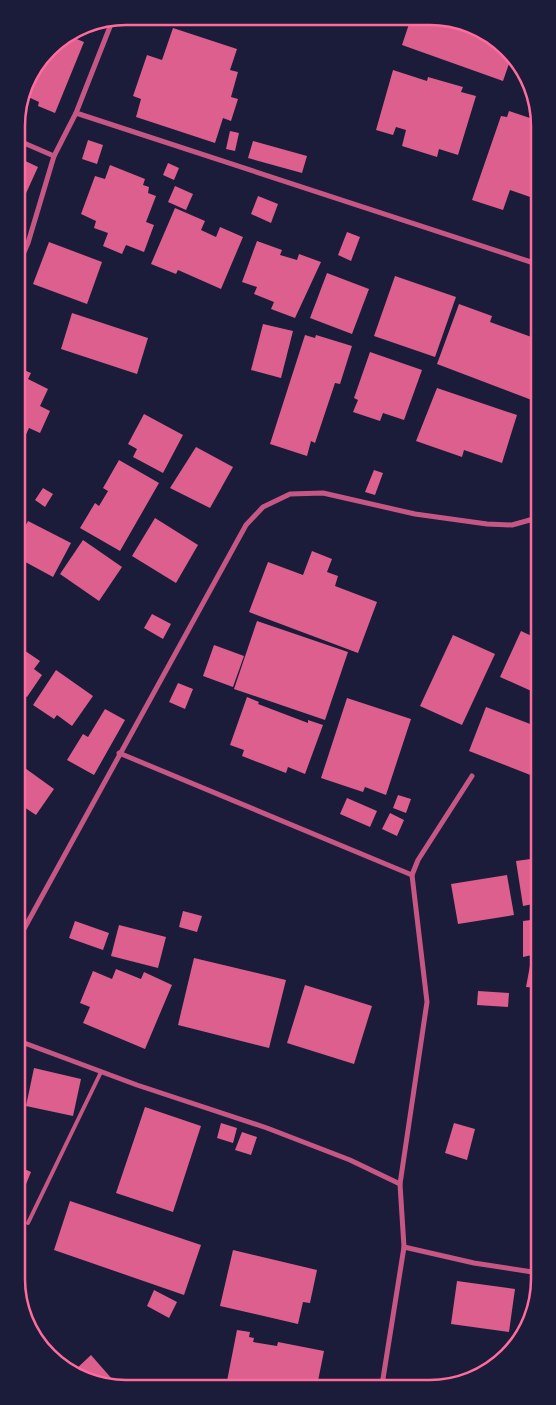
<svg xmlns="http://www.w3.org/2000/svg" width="556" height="1405" font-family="'IBM Plex Serif',serif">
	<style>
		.building { fill: #dd5f8e }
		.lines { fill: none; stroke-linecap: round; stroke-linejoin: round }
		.service { stroke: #c65784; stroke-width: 4 }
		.minor { stroke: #c65784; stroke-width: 5 }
		.rim { fill: none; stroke: #ff6b9d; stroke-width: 2.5 }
	</style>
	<rect width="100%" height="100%" fill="#1b1b3a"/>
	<g class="building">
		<path d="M411,18H452L507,48L512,55L503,81L402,45Z"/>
		<path d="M173,28L237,49L230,70L238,72L231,97L238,99L231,121L223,118L215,143L136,117L141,99L133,96L147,55L162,60Z"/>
		<path d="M69,36L84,42L55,113L38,106L39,102L26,96L29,88L25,87L27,78L53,44Z"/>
		<path d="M393,70L427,81L428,77L463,87L461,92L476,96L458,155L439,149L437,157L402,146L406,130L396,127L393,135L376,130Z"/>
		<path d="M509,111L536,120V199L510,190L503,210L472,200L501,116L507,117Z"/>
		<path d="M230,131L239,133L235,151L226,149Z"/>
		<path d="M88,140L103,145L97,164L82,159Z"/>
		<path d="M253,141L307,156L302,173L248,158Z"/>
		<path d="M17,157L38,167L17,213Z"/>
		<path d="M168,163L179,168L174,180L163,175Z"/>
		<path d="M110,165L145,179L143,185L149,187L148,193L156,196L146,222L154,225L144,252L126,245L122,254L103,246L108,233L94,228L96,221L81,214L95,176L105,179Z"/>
		<path d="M175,186L193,194L186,210L168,202Z"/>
		<path d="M258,196L278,204L271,223L251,214Z"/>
		<path d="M175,208L205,221L201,230L216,237L220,227L243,237L221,289L178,270L176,274L151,264Z"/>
		<path d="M347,232L360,237L351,261L338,255Z"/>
		<path d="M257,241L282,250L280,255L297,260L299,254L321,262L295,318L271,309L274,302L254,294L257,287L242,282Z"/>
		<path d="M49,242L102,262L87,304L33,284Z"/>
		<path d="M327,273L369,289L352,334L310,318Z"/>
		<path d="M395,276L456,297L435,357L374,336Z"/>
		<path d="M459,304L492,316L490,322L537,339V402L437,364Z"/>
		<path d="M72,313L148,338L137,374L61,349Z"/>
		<path d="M263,324L293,331L281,378L251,370Z"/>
		<path d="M305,335L315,338L316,335L352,346L340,384L335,383L315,443L311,441L307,456L270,444Z"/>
		<path d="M370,352L422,370L404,420L383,413L380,421L353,412L358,400L354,398Z"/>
		<path d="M17,367L31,373L28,379L48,389L40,406L50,411L40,433L29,428L17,454Z"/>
		<path d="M437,388L517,415L502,463L464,450L462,457L416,441Z"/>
		<path d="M144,414L183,435L163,473L133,457L137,449L128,444Z"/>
		<path d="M196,447L233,467L210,508L170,488Z"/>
		<path d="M119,460L159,483L120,551L80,528L95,503L99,506L108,491L103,488Z"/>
		<path d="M374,470L383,473L375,495L365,492Z"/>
		<path d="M43,488L53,494L45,507L35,500Z"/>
		<path d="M155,518L198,545L176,583L132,556Z"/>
		<path d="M28,521L71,543L53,577L18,558V540Z"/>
		<path d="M83,540L122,567L99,601L60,574Z"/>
		<path d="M312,551L332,559L327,572L338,576L335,586L377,602L358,653L249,612L268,562L303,575Z"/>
		<path d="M18,607L24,610L18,623Z"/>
		<path d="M152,614L171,624L163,639L144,628Z"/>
		<path d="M257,621L348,652L325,720L234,689Z"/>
		<path d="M521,631L536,638L538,634V694L500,677Z"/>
		<path d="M453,635L495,654L462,725L420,706Z"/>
		<path d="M214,645L244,656L233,687L203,676Z"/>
		<path d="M18,646L40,661L34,669L42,675L27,697L18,691Z"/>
		<path d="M56,670L93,696L72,726L57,715L54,719L33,705Z"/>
		<path d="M178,683L193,689L185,709L169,702Z"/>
		<path d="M247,697L259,702L258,704L308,723V720L323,725L305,774L288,767L286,773L242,756L244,750L230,745Z"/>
		<path d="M347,698L411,719L386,795L365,787L363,792L321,778Z"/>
		<path d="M486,707L538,727V778L469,751Z"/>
		<path d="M105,709L125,720L94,775L67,760L83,734L88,737Z"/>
		<path d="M18,763L54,789L36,815L18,803Z"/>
		<path d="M398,795L411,799L406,813L393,808Z"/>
		<path d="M347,798L377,811L370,827L340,814Z"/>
		<path d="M390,813L404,820L397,836L382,829Z"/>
		<path d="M538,858V903L523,906L516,861Z"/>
		<path d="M507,875L514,915L458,924L451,884Z"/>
		<path d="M183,911L202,916L197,932L179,927Z"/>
		<path d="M538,919L539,988L526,987L532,955L523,957V921Z"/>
		<path d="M75,921L109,933L103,950L69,938Z"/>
		<path d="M119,925L166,937L158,968L111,956Z"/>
		<path d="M194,958L286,980L269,1048L178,1025Z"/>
		<path d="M116,969L141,979L144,972L172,985L145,1049L83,1023L90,1007L80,1003L93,971L112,979Z"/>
		<path d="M305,985L372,1006L354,1064L287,1043Z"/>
		<path d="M478,991L509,993L508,1007L477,1005Z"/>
		<path d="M34,1068L81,1079L73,1116L26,1106Z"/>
		<path d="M145,1107L201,1126L173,1212L116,1193Z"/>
		<path d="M221,1123L237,1128L233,1143L217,1138Z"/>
		<path d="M454,1123L475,1129L467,1160L445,1153Z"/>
		<path d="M242,1132L257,1137L251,1155L235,1150Z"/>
		<path d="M20,1167L31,1172L20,1199Z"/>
		<path d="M70,1201L201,1245L184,1295L54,1250Z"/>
		<path d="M233,1250L317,1270L310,1303L303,1302L298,1324L220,1306Z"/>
		<path d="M457,1281L515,1289L509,1332L451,1324Z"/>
		<path d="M154,1290L177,1302L169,1318L147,1306Z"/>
		<path d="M237,1330L250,1332L249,1337L254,1338L253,1342L277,1346L278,1342L324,1351L317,1386H226Z"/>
		<path d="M91,1355L119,1387H105L74,1371Z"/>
	</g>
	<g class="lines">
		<path class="service" d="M28,1223L101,1072"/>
		<g class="minor">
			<path d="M76,113L537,264"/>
			<path d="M17,140L54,156"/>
			<path d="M17,268L28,243L54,156L76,113L113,19"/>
			<path d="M119,753L412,875"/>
			<path d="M19,938L246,525L263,507L290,494L323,493L415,514L487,524L512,525L537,518"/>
			<path d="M19,1041L137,1085L267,1128L350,1160L400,1184L404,1247L474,1263L539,1273"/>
			<path d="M400,1184L427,1002L412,875L418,860L472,776"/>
			<path d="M382,1385L404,1247"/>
		</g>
	</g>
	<path d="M0 0H556V1405H0ZM126 25H430A101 101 0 0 1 531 126V1279A101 101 0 0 1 430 1380H126A101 101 0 0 1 25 1279V126A101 101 0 0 1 126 25Z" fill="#1b1b3a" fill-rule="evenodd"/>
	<path class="rim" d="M126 25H430A101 101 0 0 1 531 126V1279A101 101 0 0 1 430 1380H126A101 101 0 0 1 25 1279V126A101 101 0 0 1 126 25Z"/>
</svg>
